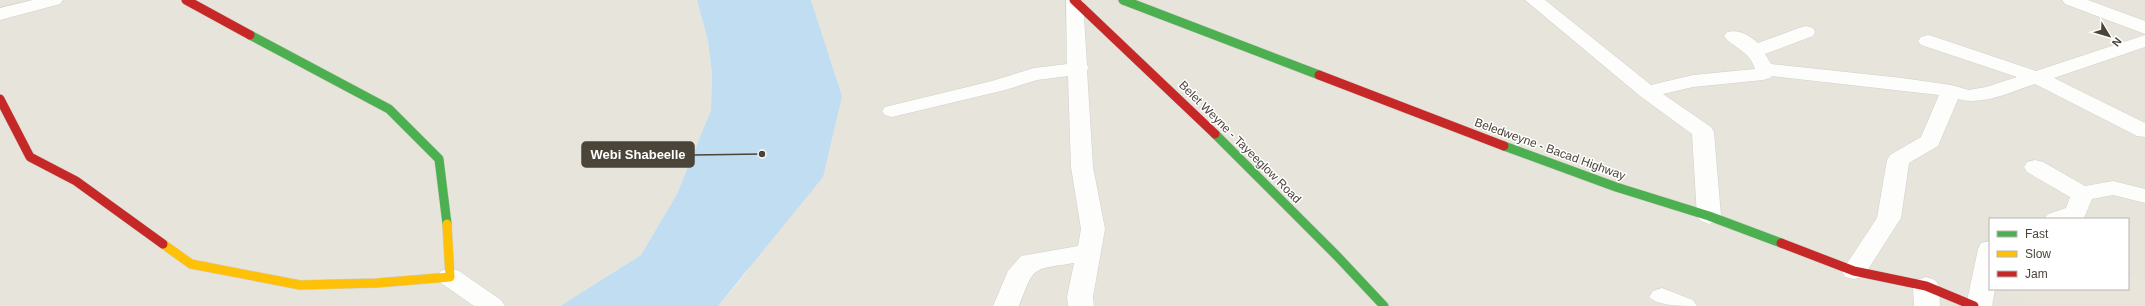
<svg xmlns="http://www.w3.org/2000/svg" width="2145" height="306" font-family="Helvetica,sans-serif">
	<style>
		.residential { fill: #e7e4dc; fill-rule: evenodd }
		.education { fill: #eae5da }
		.water { fill: #c0ddf1 }
		.lines { fill: none; stroke-linecap: round; stroke-linejoin: round }
		.street-casing { stroke: #d2d0cb; stroke-width: 1 }
		.fast-casing { stroke: #d3cfc5; stroke-width: 10 }
		.slow-casing { stroke: #d3cfc5; stroke-width: 10 }
		.jam-casing { stroke: #d3cfc5; stroke-width: 10 }
		.street { fill: #fdfdfc; fill-rule: evenodd }
		.fast { stroke: #4caf50; stroke-width: 9 }
		.slow { stroke: #ffc107; stroke-width: 9 }
		.jam { stroke: #c62828; stroke-width: 9 }
		.labels { text-anchor: middle; stroke-width: 3; stroke-linejoin: round; paint-order: stroke }
		.street-label { font-size: 12px; fill: #4b4439; stroke: #fff }
		.leader { fill: none; stroke: #4b4439; stroke-width: 1.5 }
		.callout-dot { fill: #4b4439; stroke: #fff; stroke-width: 1.5 }
		.callout { fill: #4b4439; stroke: #4b4439; stroke-width: 1.5 }
		.callout-label { font-size: 13px; text-anchor: middle; font-weight: bold; fill: #fff }
	</style>
	<rect width="100%" height="100%" fill="#f4f2ee"/>
	<g class="residential">
		<path d="M0,0H697L708,41L712,73L711,110L677,194L641,255L560,306H0Z"/>
		<path d="M811,0H2145V306H718L746,273L842,96ZM1990,219H2128V289H1990Z"/>
	</g>
	<path class="education" d="M2128,275L2145,279V306H2039L2009,294L2008,289H2128Z"/>
	<path class="water" d="M697,0H811L842,96L823,177L718,306H560L641,255L677,194L711,110L712,73L708,41Z"/>
	<g class="lines">
		<g class="street-casing">
			<g id="street">
				<path d="M33,0H63L60,4L0,20V8Z"/>
				<path d="M1066,0L1083,1L1087,65L1089,68L1087,70L1093,167L1105,229L1093,297L1094,306H1068L1067,297L1074,263C1031,270 1035,265 1019,306H993L1008,271L1021,256L1078,246L1081,229L1071,167L1068,76L1037,80L1005,90L892,117L885,115L882,111L885,107L992,81L1034,68L1067,64Z"/>
				<path d="M1525,0H1545L1651,85L1693,75L1755,69C1750,51 1733,48 1724,36L1727,32C1739,29 1749,35 1758,43L1799,28L1806,26L1813,28L1815,32L1813,36L1765,54L1771,64L1902,78L1951,85L1969,90L1986,87L2017,77L1921,45L1918,41L1921,37L1928,35L1935,37L2036,71L2145,35V47L2054,78L2145,123V137L2137,136L2035,84C2011,92 1983,106 1958,99L1938,146L1909,163L1901,218L1863,277L1854,279L1845,277L1842,271L1877,218L1887,160L1890,155L1921,137L1939,95L1772,76L1770,78L1763,80L1693,87L1663,94L1711,127L1714,132L1721,216L1717,221L1709,224L1701,221L1697,216L1692,134L1640,96Z"/>
				<path d="M2062,0H2088L2145,21V34L2065,4Z"/>
				<path d="M2035,160L2043,162L2085,186L2113,181L2145,189V203L2113,195L2092,199L2084,218L2044,219L2048,214L2066,208L2070,197L2027,172L2024,167L2027,162Z"/>
				<path d="M1990,241V289H1995L1992,306H1966L1978,249L1981,243Z"/>
				<path d="M450,268L459,271L501,300L505,306H474L441,283L437,277L441,271Z"/>
				<path d="M1926,277L1935,280L1939,286L1940,306H1914L1913,286L1917,280Z"/>
				<path d="M1662,288L1693,300L1697,306C1682,306 1658,306 1649,297L1653,291Z"/>
			</g>
		</g>
		<g class="fast-casing">
			<g id="fast">
				<path d="M1123,0L1319,75"/>
				<path d="M250,35L389,109L439,159L447,224"/>
				<path d="M1215,134L1337,256L1384,306"/>
				<path d="M1504,146L1616,187L1709,216L1781,243"/>
			</g>
		</g>
		<g class="slow-casing">
			<path id="slow" d="M163,244L191,264L300,285L377,283L450,277L447,224"/>
		</g>
		<g class="jam-casing">
			<g id="jam">
				<path d="M186,0L250,35"/>
				<path d="M1074,0L1215,134"/>
				<path d="M1319,75L1504,146"/>
				<path d="M0,99L30,157L76,181L163,244"/>
				<path d="M1781,243L1854,271L1926,286L1974,306"/>
			</g>
		</g>
		<use href="#street" class="street"/>
		<use href="#fast" class="fast"/>
		<use href="#slow" class="slow"/>
		<use href="#jam" class="jam"/>
	</g>
	<g class="labels">
		<g class="street-label">
			<text transform="translate(1240 142) rotate(45)" y="4">Belet Weyne - Tayeeglow Road</text>
			<text transform="translate(1550 149) rotate(20)" y="4">Beledweyne - Bacad Highway</text>
		</g>
	</g>
	<path class="leader" d="M762 154L694 155"/>
	<circle class="callout-dot" cx="762" cy="154" r="4"/>
	<rect class="callout" x="582" y="142" width="112" height="25" rx="4"/>
	<g class="callout-label">
		<text x="638" y="159">Webi Shabeelle</text>
	</g>
	<rect x="1989" y="218" width="140" height="72" fill="#ffffff" stroke="#b7b4b0"/>
	<rect x="1997" y="231" width="20" height="6" fill="#4caf50" stroke="#b7b4b0"/>
	<text x="2025" y="238" font-size="12" fill="#4b4439">Fast</text>
	<rect x="1997" y="251" width="20" height="6" fill="#ffc107" stroke="#b7b4b0"/>
	<text x="2025" y="258" font-size="12" fill="#4b4439">Slow</text>
	<rect x="1997" y="271" width="20" height="6" fill="#c62828" stroke="#b7b4b0"/>
	<text x="2025" y="278" font-size="12" fill="#4b4439">Jam</text>
	<g transform="translate(2109 36) rotate(128)" stroke="#ffffff" stroke-width="3" paint-order="stroke">
	<path d="M0-3L7 15L0 10L-7 15Z" fill="#4b4439"/>
	<text y="-6" font-size="11" font-weight="bold" text-anchor="middle" fill="#4b4439">N</text>
	</g>
</svg>
